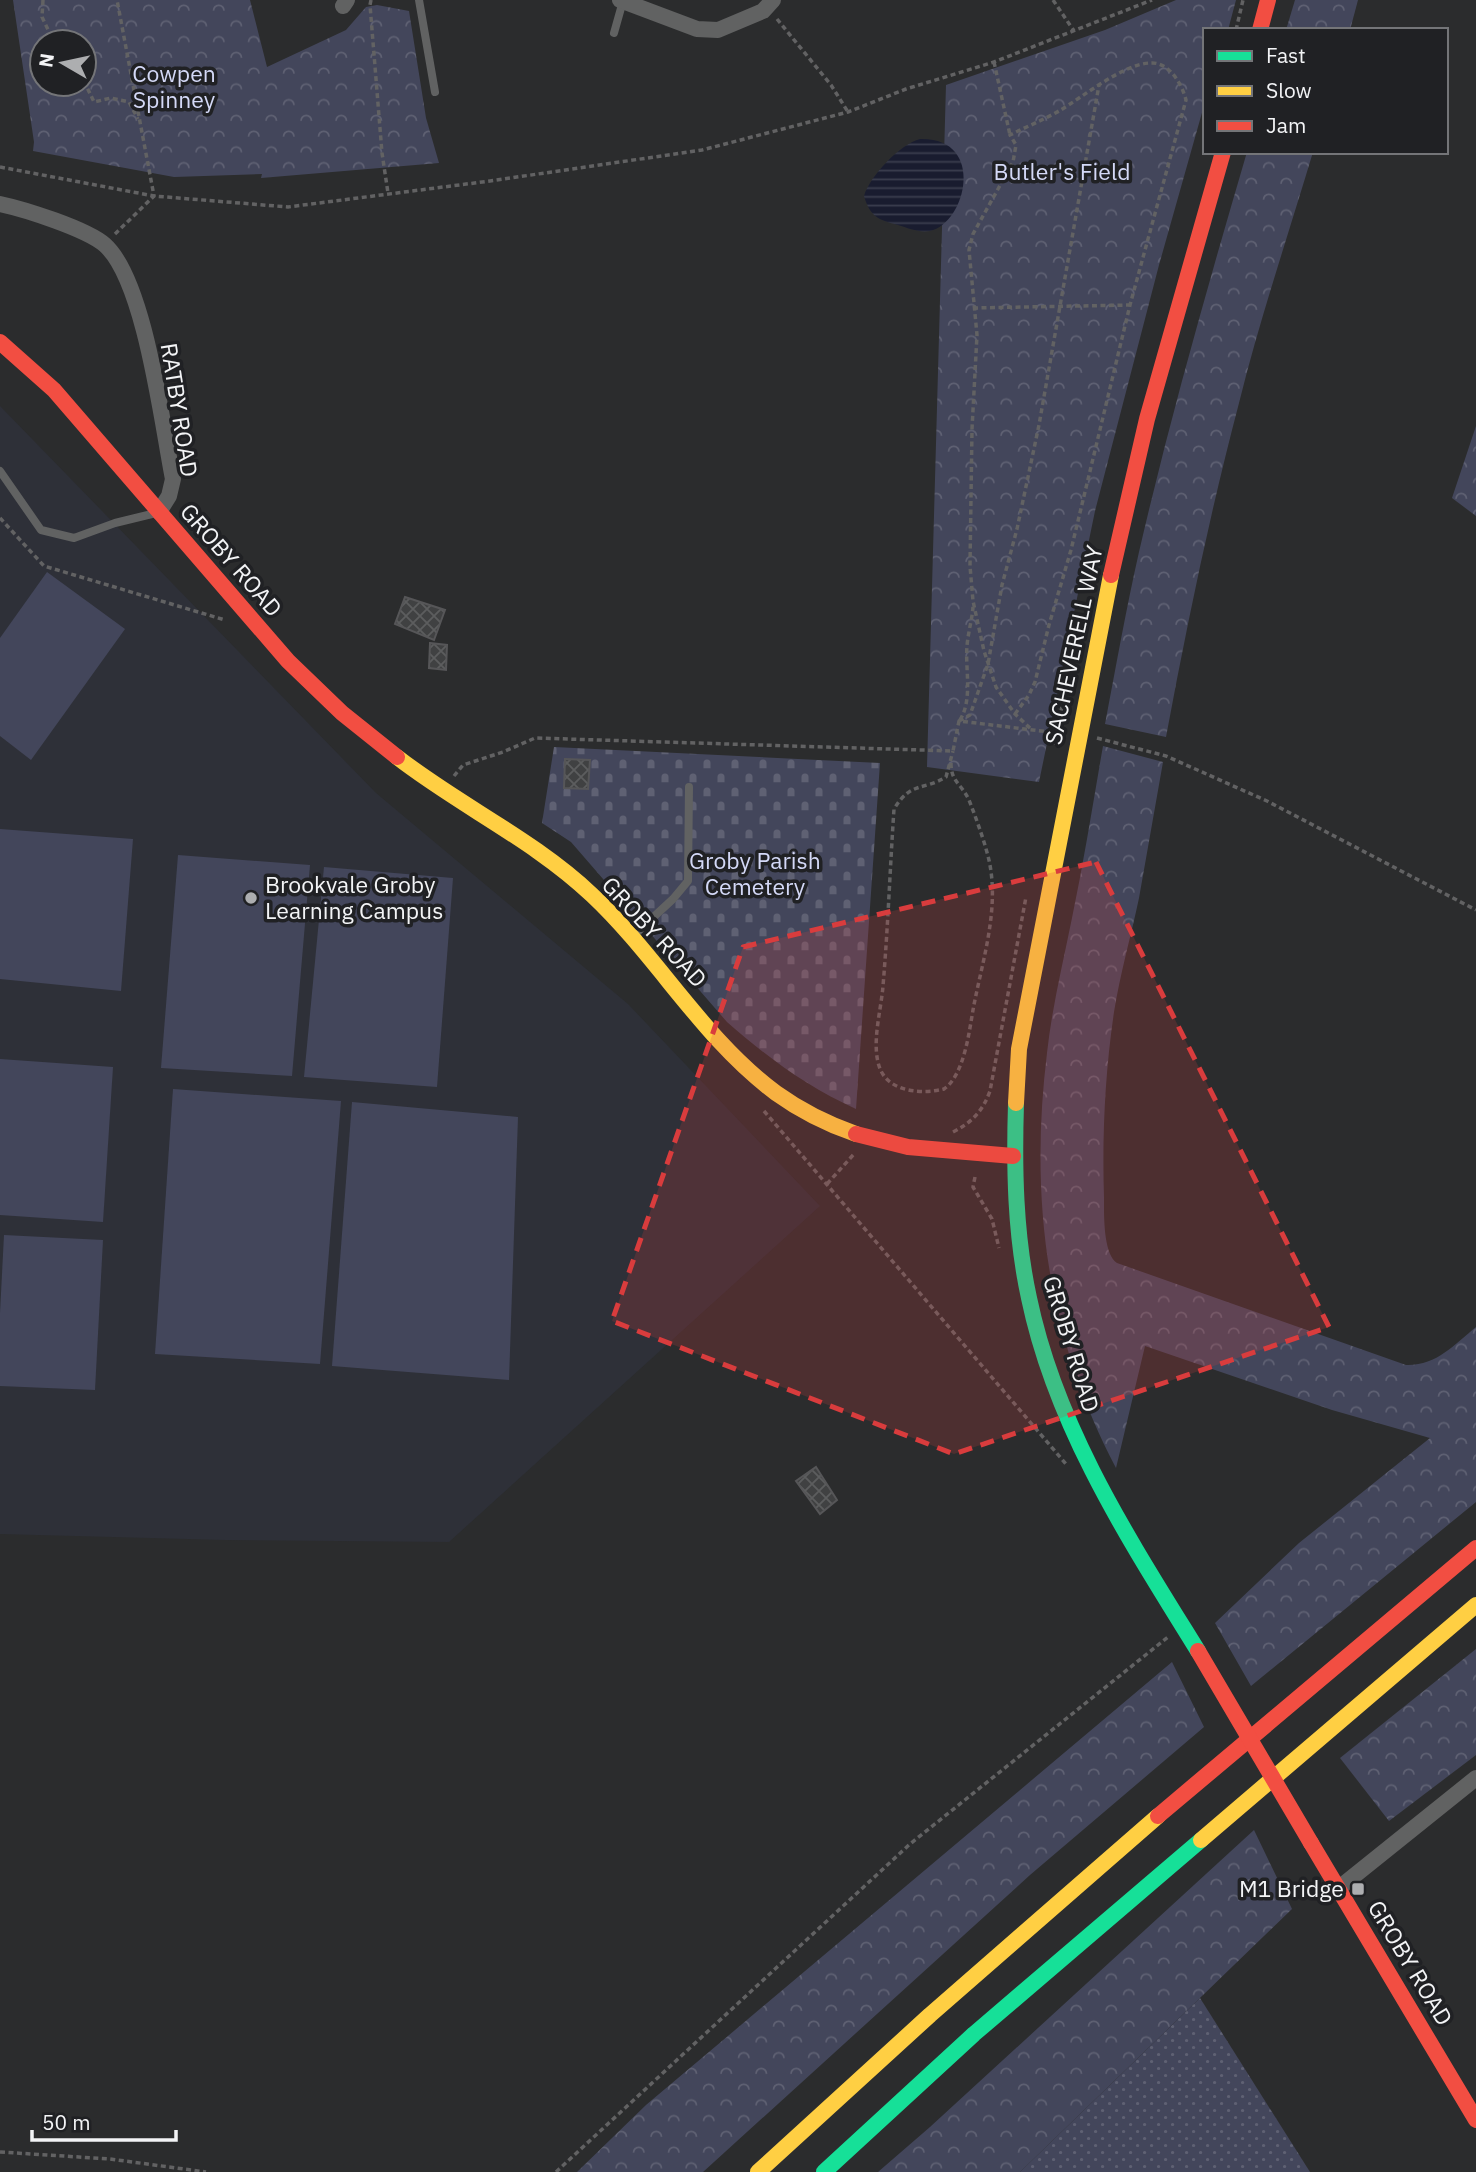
<svg xmlns="http://www.w3.org/2000/svg" width="1476" height="2172" font-family="'IBM Plex Sans',sans-serif">
	<style>
		.built { fill: #2e3038 }
		.grass { fill: url(#grass-dots) }
		.forest { fill: url(#forest-crowns); fill-rule: evenodd }
		.cemetery { fill: url(#cemetery-stones) }
		.pitch { fill: #43465b }
		.water { fill: url(#water-rules) }
		.building { fill: url(#building-cross-hatch); stroke: #565658; stroke-width: 2 }
		.lines { fill: none; stroke-linecap: round; stroke-linejoin: round }
		.path { stroke: #626263; stroke-width: 3.5; stroke-dasharray: 5 3.5; stroke-linecap: butt }
		.lane { stroke: #616262; stroke-width: 8 }
		.street { stroke: #616262; stroke-width: 16 }
		.fast { stroke: #16e098; stroke-width: 16 }
		.slow { stroke: #ffcf43; stroke-width: 16 }
		.jam { stroke: #f24e42; stroke-width: 16 }
		.jam-bridge { stroke: #f24e42; stroke-width: 16 }
		.marked { fill: #d93c3d; fill-opacity: 0.2; stroke: #d93c3d; stroke-width: 5; stroke-dasharray: 14 9; stroke-linejoin: round }
		.poi-dot { fill: #adaeb0; stroke: #202124; stroke-width: 2.5 }
		.labels { text-anchor: middle; stroke-width: 7; stroke-linejoin: round; paint-order: stroke }
		.park-label { font-size: 23px; fill: #d4d9f7; stroke: #202124 }
		.street-label { font-size: 23px; fill: #f3f4f6; stroke: #202124 }
		.poi-label { font-size: 23px; fill: #f3f4f6; stroke: #202124; text-anchor: start }
	</style>
	<defs>
		<pattern id="grass-dots" width="8" height="8" patternUnits="userSpaceOnUse" patternTransform="scale(1.75)"><rect width="8" height="8" fill="#43465b"/><path d="M2 2h.1M6 6h.1" fill="none" stroke="#5f6173" stroke-width="1.8" stroke-linecap="round"/></pattern>
		<pattern id="forest-crowns" width="20" height="18" patternUnits="userSpaceOnUse" patternTransform="scale(1.75)"><rect width="20" height="18" fill="#43465b"/><path d="M2 6a3 3 0 1 1 6 0M12 15a3 3 0 1 1 6 0" fill="none" stroke="#5f6173"/></pattern>
		<pattern id="cemetery-stones" width="16" height="16" patternUnits="userSpaceOnUse" patternTransform="scale(1.75)"><rect width="16" height="16" fill="#43465b"/><path d="M2 7V4a2 2 0 0 1 4 0v3zM10 15v-3a2 2 0 0 1 4 0v3z" fill="#5f6173"/></pattern>
		<pattern id="water-rules" width="6" height="5" patternUnits="userSpaceOnUse" patternTransform="scale(1.75)"><rect width="6" height="5" fill="#191c2f"/><path d="M0 2.5h6" fill="none" stroke="#3b3e4e"/></pattern>
		<pattern id="building-cross-hatch" width="8" height="8" patternUnits="userSpaceOnUse" patternTransform="scale(1.75)"><rect width="8" height="8" fill="#404142"/><path d="M0 0l8 8M0 8l8-8" fill="none" stroke="#5c5d5e"/></pattern>
	</defs>
	<rect width="100%" height="100%" fill="#2b2c2d"/>
	<path class="built" d="M0,406L376,793L628,1004L820,1206L449,1542L225,1540L0,1534Z"/>
	<path class="grass" d="M1200,1998L1310,2172H1020Z"/>
	<g class="forest">
		<path d="M13,0H250L267,67L346,30L366,7L377,5L409,11L426,118L439,163L261,178L262,174L174,177L33,151L34,142ZM42,42H84V84H42Z"/>
		<path d="M1176,0H1236L1228,30H1205V102L1159,265L1095,511L1039,782L927,767L946,85L1105,30Z"/>
		<path d="M1295,0H1358L1350,30H1286Z"/>
		<path d="M1247,152H1313C1288,236 1260,318 1239,403C1210,513 1187,624 1166,737L1105,724C1116,667 1126,609 1139,552C1170,418 1208,285 1247,152Z"/>
		<path d="M1476,426V516L1452,498Z"/>
		<path d="M1103,746L1163,762C1155,807 1147,853 1139,898C1131,936 1120,974 1114,1012C1105,1073 1102,1136 1104,1198C1104,1214 1103,1254 1117,1263L1406,1365C1436,1366 1454,1345 1476,1327V1502L1251,1686L1215,1623L1299,1543L1430,1438L1332,1410L1145,1346L1116,1468C1047,1336 1029,1200 1047,1053C1052,1007 1063,963 1072,918C1084,861 1093,803 1103,746Z"/>
		<path d="M1476,1649V1755L1389,1821L1340,1758Z"/>
		<path d="M1172,1662L1204,1727L1030,1875L703,2172H577L646,2105Z"/>
		<path d="M1254,1830L1292,1909L1020,2172H878L930,2127Z"/>
	</g>
	<path class="cemetery" d="M554,747L880,763L856,1109C807,1087 767,1057 727,1022L571,842L542,823Z"/>
	<g class="pitch">
		<path d="M47,572L125,629L31,760L0,736V638Z"/>
		<path d="M0,829L133,839L121,991L0,979Z"/>
		<path d="M178,855L310,865L292,1076L161,1068Z"/>
		<path d="M324,867L453,878L437,1087L304,1077Z"/>
		<path d="M0,1059L113,1067L103,1222L0,1215Z"/>
		<path d="M173,1089L341,1101L320,1364L155,1354Z"/>
		<path d="M352,1102L518,1117L509,1380L332,1366Z"/>
		<path d="M4,1235L103,1240L95,1390L0,1386V1313Z"/>
	</g>
	<path class="water" d="M920,139C986,137 967,223 930,231C919,233 908,228 898,225C879,220 870,217 864,196C870,176 900,144 920,139Z"/>
	<g class="building">
		<path d="M405,597L445,610L434,640L395,624Z"/>
		<path d="M430,643L447,645L446,670L429,668Z"/>
		<path d="M565,759L590,760L588,789L564,788Z"/>
		<path d="M816,1467L837,1500L820,1514L796,1481Z"/>
	</g>
	<g class="lines">
		<g class="path">
			<path d="M43,0L42,17L54,42"/>
			<path d="M371,0L370,5L382,153L388,193"/>
			<path d="M1053,0L1074,31"/>
			<path d="M777,19L831,85L848,112"/>
			<path d="M1236,30L1243,0"/>
			<path d="M994,62L1010,135"/>
			<path d="M84,81L94,102L111,98L129,102L138,119"/>
			<path d="M0,167L154,196L288,207L490,181L702,150L848,112L906,89L994,62L1152,0"/>
			<path d="M115,234L154,196L117,0"/>
			<path d="M973,308L1130,305"/>
			<path d="M0,518L44,566L225,620"/>
			<path d="M1015,714L1029,695L1035,682L1049,625L1071,550L1130,305L1186,100C1182,84 1169,62 1151,63C1124,63 1083,97 1059,111C1043,120 1026,127 1010,135L1016,145L1013,162L973,234L969,250L977,335L972,429L970,566L973,601L984,651L996,687L1015,714L1032,730"/>
			<path d="M960,720C973,699 965,669 967,646C968,633 972,620 973,607"/>
			<path d="M959,721L970,715L988,664L1002,585L1017,529L1039,425L1099,85"/>
			<path d="M1097,738L1166,756L1267,801L1476,910"/>
			<path d="M1055,745L1063,701"/>
			<path d="M951,763C951,782 961,783 969,800C976,818 983,837 988,856C1001,907 982,961 973,1010C969,1033 964,1075 944,1089C924,1094 892,1093 881,1071C870,1047 881,1012 883,986C888,927 890,868 894,809C911,781 923,791 946,777L953,751"/>
			<path d="M454,776L463,765L503,752L535,738L953,751L959,721L1058,733"/>
			<path d="M764,1111L1066,1464"/>
			<path d="M953,1132C971,1123 983,1111 990,1091L1026,897"/>
			<path d="M975,1177L973,1187L992,1219L999,1248"/>
			<path d="M827,1184L854,1154"/>
			<path d="M0,2152L110,2159L206,2172"/>
			<path d="M556,2172L910,1844L1168,1637"/>
		</g>
		<g class="lane">
			<path d="M419,0L435,92"/>
			<path d="M614,33L623,1"/>
			<path d="M0,471L41,530L74,538L115,523L156,513"/>
			<path d="M633,936L673,899L688,881L689,787"/>
		</g>
		<g class="street">
			<path d="M620,0L697,29L718,30L763,11L773,0"/>
			<path d="M343,6L347,0"/>
			<path d="M0,204C24,209 87,229 105,245C145,281 162,424 173,479L169,496L159,512"/>
			<path d="M1339,1888L1476,1778"/>
		</g>
		<g class="fast">
			<path d="M1016,1103C1014,1168 1015,1234 1029,1298C1056,1428 1130,1541 1198,1651"/>
			<path d="M824,2172L974,2034L1201,1840"/>
		</g>
		<g class="slow">
			<path d="M397,757C460,806 534,840 592,895C658,957 703,1039 776,1093C801,1111 827,1124 856,1134"/>
			<path d="M1016,1103L1019,1049L1111,575"/>
			<path d="M1201,1840L1476,1605"/>
			<path d="M758,2172L930,2015L1158,1816"/>
		</g>
		<g class="jam">
			<path d="M1260,30L1268,0"/>
			<path d="M0,342L54,390L288,661L342,713L397,757"/>
			<path d="M1111,575L1147,419L1223,152"/>
			<path d="M856,1134L908,1147L1013,1156"/>
			<path d="M1158,1816L1476,1548"/>
			<path d="M1311,1843L1476,2120"/>
		</g>
		<path class="jam-bridge" d="M1198,1651L1311,1843"/>
	</g>
	<path class="marked" d="M1096,862L1329,1327L954,1454L612,1321L743,947Z"/>
	<g class="poi-dot">
		<circle cx="251" cy="898" r="7"/>
		<rect x="1351" y="1882" width="14" height="14" rx="3.5"/>
	</g>
	<g class="labels">
		<g class="park-label">
			<text x="174" y="82">Cowpen<tspan x="174" dy="26">Spinney</tspan></text>
			<text x="1062" y="180">Butler's Field</text>
			<text x="755" y="869">Groby Parish<tspan x="755" dy="26">Cemetery</tspan></text>
		</g>
		<g class="street-label">
			<text transform="translate(179 410) rotate(81)" y="8">RATBY ROAD</text>
			<text transform="translate(231 560) rotate(49)" y="8">GROBY ROAD</text>
			<text transform="translate(1074 645) rotate(-78)" y="8">SACHEVERELL WAY</text>
			<text transform="translate(654 932) rotate(47)" y="8">GROBY ROAD</text>
			<text transform="translate(1071 1344) rotate(73)" y="8">GROBY ROAD</text>
			<text transform="translate(1410 1963) rotate(59)" y="8">GROBY ROAD</text>
		</g>
		<g class="poi-label">
			<text x="265" y="893">Brookvale Groby<tspan x="265" dy="26">Learning Campus</tspan></text>
			<text x="1344" y="1897" text-anchor="end">M1 Bridge</text>
		</g>
	</g>
	<rect x="1203" y="28" width="245" height="126" fill="#202124" stroke="#747578" stroke-width="2"/>
	<rect x="1217" y="51" width="35" height="10" fill="#16e098" stroke="#747578" stroke-width="2"/>
	<text x="1266" y="63" font-size="21" fill="#f3f4f6">Fast</text>
	<rect x="1217" y="86" width="35" height="10" fill="#ffcf43" stroke="#747578" stroke-width="2"/>
	<text x="1266" y="98" font-size="21" fill="#f3f4f6">Slow</text>
	<rect x="1217" y="121" width="35" height="10" fill="#f24e42" stroke="#747578" stroke-width="2"/>
	<text x="1266" y="133" font-size="21" fill="#f3f4f6">Jam</text>
	<g transform="translate(63 63) rotate(279)"><circle r="33" fill="#202124" stroke="#747578" stroke-width="2"/>
	<path d="M0-5L12 26L0 18L-12 26Z" fill="#adaeb0"/>
	<text y="-10" font-size="19" font-weight="bold" text-anchor="middle" fill="#f3f4f6">N</text>
	</g>
	<path d="M32 2130v10h144v-10" fill="none" stroke="#f3f4f6" stroke-width="3.5"/>
	<text x="42" y="2130" font-size="21" fill="#f3f4f6" stroke="#202124" stroke-width="5" paint-order="stroke">50 m</text>
</svg>
